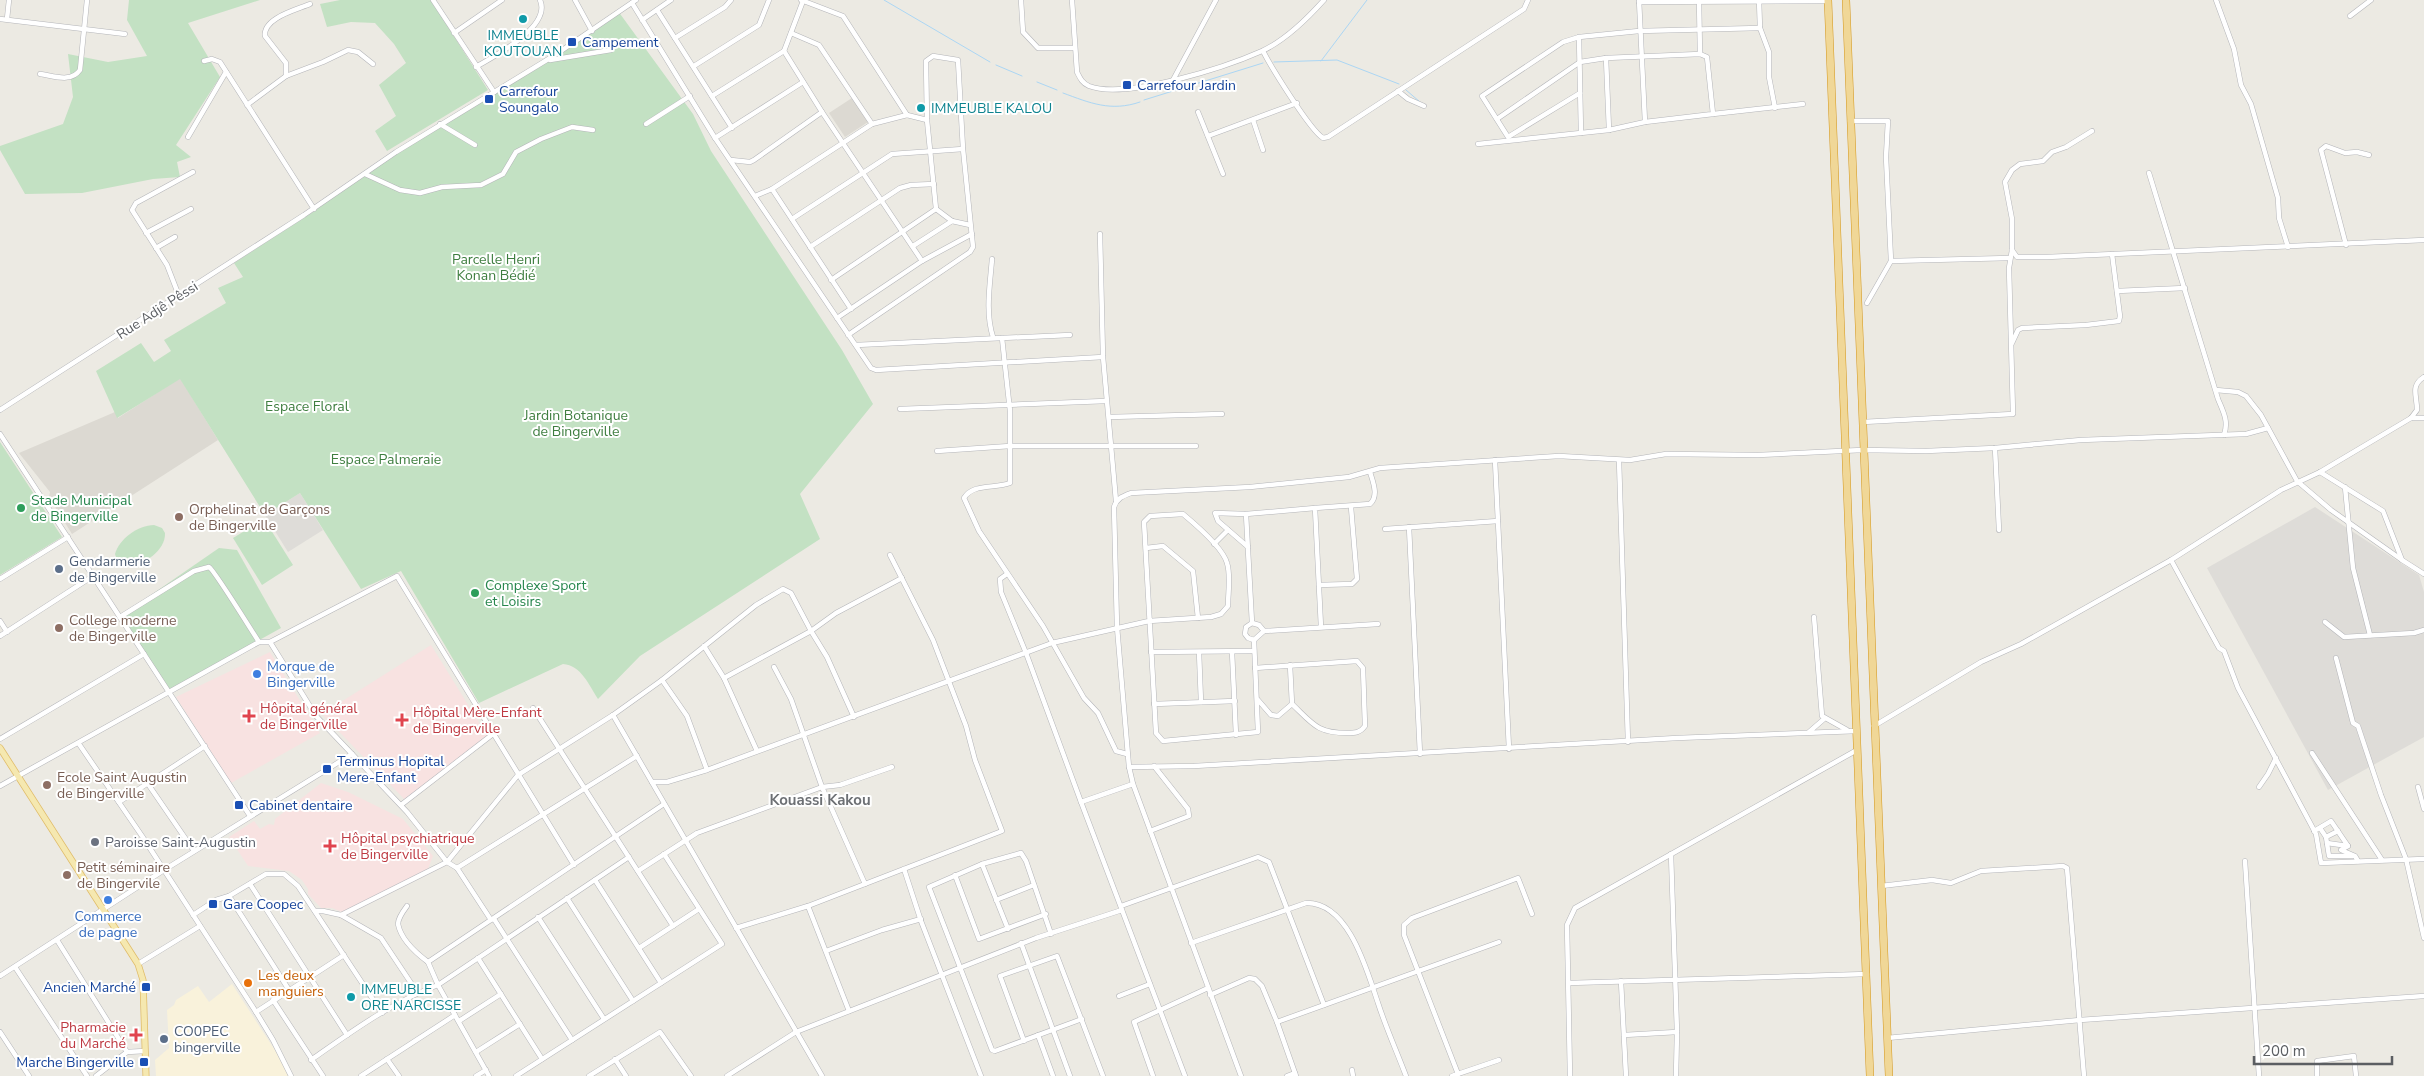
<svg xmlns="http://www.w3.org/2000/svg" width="2424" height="1076" font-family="'Nunito Sans',sans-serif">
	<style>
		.commercial { fill: #f9f2db }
		.industrial { fill: #dedcd8 }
		.education { fill: #dcd9d2 }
		.medical { fill: #f8e2e1 }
		.green { fill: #c3e1c3 }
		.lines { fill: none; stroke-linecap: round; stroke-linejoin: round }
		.stream { stroke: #abd6f4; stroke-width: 1 }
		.minor-casing { stroke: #b4b5b9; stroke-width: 5.5 }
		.major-casing { stroke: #e0bc69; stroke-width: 7 }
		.highway-casing { stroke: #d4971b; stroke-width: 8 }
		.minor { stroke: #fff; stroke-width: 4.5 }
		.major { stroke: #f5e8b0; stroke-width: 5.5 }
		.highway { stroke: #f0d797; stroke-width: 7 }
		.culture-dot { fill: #0f9aa8; stroke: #fff; stroke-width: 2 }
		.transit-dot { fill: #1a4fb4; stroke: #fff; stroke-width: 2 }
		.leisure-dot { fill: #2e9e5b; stroke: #fff; stroke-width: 2 }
		.education-dot { fill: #8d6e63; stroke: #fff; stroke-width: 2 }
		.service-dot { fill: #5c6f8a; stroke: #fff; stroke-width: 2 }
		.shop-dot { fill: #3f7fe0; stroke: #fff; stroke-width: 2 }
		.health-dot { fill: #e0444e; stroke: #fff; stroke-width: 2 }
		.worship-dot { fill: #6b7280; stroke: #fff; stroke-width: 2 }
		.food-dot { fill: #e8710a; stroke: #fff; stroke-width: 2 }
		.labels { text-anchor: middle; stroke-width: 4; stroke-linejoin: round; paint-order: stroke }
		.culture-label { font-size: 14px; fill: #0d838f; stroke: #fff; text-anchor: start }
		.transit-label { font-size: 14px; fill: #164399; stroke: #fff; text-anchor: start }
		.park-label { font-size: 14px; fill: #3f7e40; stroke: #fff }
		.street-label { font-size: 14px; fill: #5b5e62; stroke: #fff }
		.leisure-label { font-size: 14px; fill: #27864d; stroke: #fff; text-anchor: start }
		.education-label { font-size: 14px; fill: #785e54; stroke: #fff; text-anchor: start }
		.service-label { font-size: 14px; fill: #4e5e75; stroke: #fff; text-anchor: start }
		.shop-label { font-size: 14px; fill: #366cbe; stroke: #fff; text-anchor: start }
		.health-label { font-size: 14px; fill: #be3a42; stroke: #fff; text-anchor: start }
		.worship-label { font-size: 14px; fill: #5b616d; stroke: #fff; text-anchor: start }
		.food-label { font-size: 14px; fill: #c56008; stroke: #fff; text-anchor: start }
		.neighbourhood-label { font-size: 15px; font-weight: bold; fill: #6d7074; stroke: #fff }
	</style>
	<rect width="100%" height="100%" fill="#eceae3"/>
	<path class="commercial" d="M232,984L282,1061L288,1076H156L155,1060L169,1048L167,1010L174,1005L176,1000L198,986L209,1002Z"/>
	<g class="industrial">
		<path d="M300,493L323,530L288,552L265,515Z"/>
		<path d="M2315,507L2419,575L2424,592V737L2328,790L2207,568Z"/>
	</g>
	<g class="education">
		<path d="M852,98L868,122L845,137L829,113Z"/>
		<path d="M180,378L218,440L72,534L54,505L56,502L52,497H49L50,492L19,453L115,412L118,418Z"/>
	</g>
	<g class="medical">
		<path d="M431,645L488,737L407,802L322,714Z"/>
		<path d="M270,652L320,733L231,783L176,697Z"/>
		<path d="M321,783L348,792L403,819L433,856L428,869L342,912L332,908H321L308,894V889L302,880L289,871L248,866L229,837L254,821L260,829L269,824L274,825L275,819Z"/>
	</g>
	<g class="green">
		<path d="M129,0H260L188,23L220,77L176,145L191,157L177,162L180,177L153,179L82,193L25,194L0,150V146L63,124L73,97L68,54L108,62L147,56L127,20Z"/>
		<path d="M340,0H431L488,90L387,151L375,131L396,116L379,85L406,63L394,44L375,23L351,22L327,27L320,4Z"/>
		<path d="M618,11L693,114L711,151L842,350L873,404L800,494L820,539L640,656L598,699C589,685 581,665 563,664L479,703L401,571L361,589L300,493L265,515L180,379L117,418L96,371L141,343L154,362L171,351L164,340L226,303L218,288L243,277L234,263L313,212L312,209Z"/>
		<path d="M0,442L62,537L0,575Z"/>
		<path d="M264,519L293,565L262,585L233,538Z"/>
		<path d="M154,525L162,528L165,533C166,553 136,571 118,564L115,554C119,539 138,525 154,525Z"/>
		<path d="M219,548L237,550L281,628L168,691L122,615Z"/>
	</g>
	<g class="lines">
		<g class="stream">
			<path d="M884,0L990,62"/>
			<path d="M1321,61L1367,0"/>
			<path d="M1274,62L1337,60L1399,84"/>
			<path d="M996,65L1022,76"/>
			<path d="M1037,82L1057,90"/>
			<path d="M1406,90L1420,102"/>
			<path d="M1063,93C1090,103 1111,112 1140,102"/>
			<path d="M1144,100L1263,63"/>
		</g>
		<g class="minor-casing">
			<g id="minor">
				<path d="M433,0L494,92"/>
				<path d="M575,0L592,31"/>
				<path d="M801,0L843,16L907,115"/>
				<path d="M1021,0L1023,32L1038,48H1074"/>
				<path d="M1072,0L1077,72C1080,78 1082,83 1089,86C1126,100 1226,67 1262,51C1286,40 1307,19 1324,0"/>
				<path d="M1639,0L1645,122"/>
				<path d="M1699,0L1700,54"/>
				<path d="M1759,0L1760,28L1769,52V77L1775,108"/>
				<path d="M2216,0L2234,49L2241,85L2251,104L2278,198L2279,218L2288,247"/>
				<path d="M1639,2L1828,1"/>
				<path d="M632,3L715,138L871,368L876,370L1103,357"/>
				<path d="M657,10L732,128"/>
				<path d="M2350,16L2371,0"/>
				<path d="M0,19L125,34"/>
				<path d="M7,19L9,0"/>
				<path d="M642,20L671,0"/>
				<path d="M454,33L502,0"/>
				<path d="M791,33L819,45L872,124"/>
				<path d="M1579,37L1581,133"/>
				<path d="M675,38L725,7L731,0"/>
				<path d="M784,51L822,112L922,261"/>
				<path d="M1263,51C1271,67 1310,130 1323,138L1328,137L1524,9L1528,0"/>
				<path d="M1606,58L1609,130"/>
				<path d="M550,60L611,50"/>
				<path d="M204,61L212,59L220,62L314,209"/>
				<path d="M694,66L759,25L769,0"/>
				<path d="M476,67C494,56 552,27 540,0"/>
				<path d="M40,74C54,76 71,83 80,70L87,0"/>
				<path d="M286,76V63L265,36C263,18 296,10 310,4"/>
				<path d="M1173,80L1216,0"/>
				<path d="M1398,91L1408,99L1424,106"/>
				<path d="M1580,93L1508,137L1482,96L1563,42L1579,37L1639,31L1760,28"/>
				<path d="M712,96L784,51L803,1"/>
				<path d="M247,105L286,76L323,62L348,50L358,52L373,64"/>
				<path d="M1198,112L1223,174"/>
				<path d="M1713,114L1803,104"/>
				<path d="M1253,120L1263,150"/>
				<path d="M1850,121H1888L1886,157L1891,261L1867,303"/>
				<path d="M440,124L475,145"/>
				<path d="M646,124L690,96"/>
				<path d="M1208,136L1297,103"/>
				<path d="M188,137L226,72"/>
				<path d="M715,138L803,82"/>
				<path d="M1478,144L1609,130L1645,122L1713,114L1707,57L1700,54L1606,58L1580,62L1497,119"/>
				<path d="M731,160L750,162L754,160L822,112"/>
				<path d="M2149,173L2218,399C2223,411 2229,421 2224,435"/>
				<path d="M365,174L400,190L420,193L442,187L481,185L503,174L516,152L541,139L572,127L593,130"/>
				<path d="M772,189L851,309"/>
				<path d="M755,196L772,189L872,124L907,115L927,120"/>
				<path d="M936,209L952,221L970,225"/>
				<path d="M792,219L892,154L963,149"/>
				<path d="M146,233L191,209"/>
				<path d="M1100,234L1103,357L1116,501"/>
				<path d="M2346,245L2321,150L2326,146L2345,153L2357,152L2369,155"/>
				<path d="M913,246L952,221"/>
				<path d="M810,247L900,188L911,185L934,184"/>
				<path d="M156,248L175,237"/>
				<path d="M2012,250L2017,257H2047L2424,240"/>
				<path d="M992,259C990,285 985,312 993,337"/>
				<path d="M1891,261L2010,258"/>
				<path d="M831,280L936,209"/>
				<path d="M2117,291L2185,288"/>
				<path d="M179,296L167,265L132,210L136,203L193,172"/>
				<path d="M837,318L922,261L972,234"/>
				<path d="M848,335L970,252L973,247L963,149L958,60L933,56L926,61L927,120L936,209"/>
				<path d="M1070,335L1002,338L1010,411V483C995,489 973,483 964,498L979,531L1043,626L1084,698L1098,713L1116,751L1127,754"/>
				<path d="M2012,343L2018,330L2022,328L2086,325L2119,321L2120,316L2112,254"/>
				<path d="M856,345L1002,338"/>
				<path d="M2216,390L2238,392L2246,396L2261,415L2297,481L2331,510L2402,560"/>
				<path d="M900,409L1106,401"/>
				<path d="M0,410L304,215L396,152L555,55L636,0"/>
				<path d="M1109,417L1222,414"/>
				<path d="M2411,418H2424"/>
				<path d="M1863,422L2013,414L2009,268L2012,250V219L2005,182L2012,170L2020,164L2043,161L2052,152L2066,147L2092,131"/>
				<path d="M0,434L250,816"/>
				<path d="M1995,448L1999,530"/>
				<path d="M937,451L1010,446H1196"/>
				<path d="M1495,460L1509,749"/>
				<path d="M1619,460L1628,742"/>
				<path d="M2320,472L2383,511L2402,560L2424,574"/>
				<path d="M2345,487L2353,568L2370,635"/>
				<path d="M1246,514L1252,623"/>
				<path d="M1409,527L1420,754"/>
				<path d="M1385,529L1498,521"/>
				<path d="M1214,544L1228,530"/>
				<path d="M1248,547L1218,521L1215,513L1246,514L1315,508"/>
				<path d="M1146,548L1163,546L1193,571L1198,618"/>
				<path d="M2171,560L2219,648L2224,651L2238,688L2316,834L2321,863L2424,859"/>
				<path d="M1007,574L1000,579L1001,592L1026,653L1081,802"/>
				<path d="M0,579L68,537"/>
				<path d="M1319,585L1352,584L1357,579L1351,507"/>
				<path d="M120,617L194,571L209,567C215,571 251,630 259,642"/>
				<path d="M1814,617L1822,716L1847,730"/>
				<path d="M0,621L7,632"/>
				<path d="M2325,622L2344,637L2414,633L2424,630"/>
				<path d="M1252,623L1259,625L1264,631L1254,640L1248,638L1245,634L1246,627Z"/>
				<path d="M1321,627L1315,508L1370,504C1379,496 1373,482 1370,472"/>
				<path d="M1264,631L1378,624"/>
				<path d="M0,636L93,576"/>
				<path d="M270,642L316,716L407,812L447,862L457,868L637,756"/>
				<path d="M1151,652L1254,651"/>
				<path d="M1199,652L1201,702"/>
				<path d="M1232,652L1236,735"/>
				<path d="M2336,658L2353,723L2358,726L2381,795L2406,859L2424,938"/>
				<path d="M774,667L791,699L822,787L865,884"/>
				<path d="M1255,668L1357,661L1363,668L1365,726C1360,733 1355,733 1347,733C1317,733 1313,724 1292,704L1290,665"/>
				<path d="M724,678L757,751"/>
				<path d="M662,680L687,716L707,770"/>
				<path d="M1258,700L1271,715L1278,716L1292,704"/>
				<path d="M1154,704L1235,701"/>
				<path d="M533,708L673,926"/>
				<path d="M613,715L822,1076"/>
				<path d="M854,717L827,657L811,631L836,613L902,578"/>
				<path d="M1874,726L1981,662L2021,644L2171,560L2281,490L2320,472L2411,418L2417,410C2417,395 2410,386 2424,377"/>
				<path d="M1809,732L1824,719"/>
				<path d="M0,739L144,654"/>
				<path d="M79,744L142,836L256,1012L273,1040L291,1076"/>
				<path d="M2312,753L2382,860"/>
				<path d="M1129,767L1194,766L1677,738L1857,731"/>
				<path d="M652,782H667L707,770L1052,643L1149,621L1211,617L1221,614L1228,606C1228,593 1231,575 1227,563C1223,548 1195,524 1183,514L1150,516L1144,522L1156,733L1163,741L1258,732L1254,640"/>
				<path d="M148,784L194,851"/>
				<path d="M1133,784L1081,802L1185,1076"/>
				<path d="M0,786L259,642H270L397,576L574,865"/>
				<path d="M2259,787L2268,774L2276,758"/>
				<path d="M2418,787L2424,809"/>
				<path d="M119,802L205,746"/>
				<path d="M401,805L493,734"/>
				<path d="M2320,828L2326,837L2338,831"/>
				<path d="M1150,831L1189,816L1188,809L1154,766"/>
				<path d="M2314,831L2331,821L2348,846L2341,850L2355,856L2358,861"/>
				<path d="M2326,837L2329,856H2353"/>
				<path d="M2327,843L2348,846"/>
				<path d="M1671,854L1677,1032L1676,1076"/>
				<path d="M2245,861L2259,1076"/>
				<path d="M982,864L1008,929"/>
				<path d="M457,868L491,920"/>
				<path d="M904,869L921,921L981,1076"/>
				<path d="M638,871L697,833L822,787L840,785L892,767"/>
				<path d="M955,875L979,939L1046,914"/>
				<path d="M595,880L661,983"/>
				<path d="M250,884L347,1035"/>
				<path d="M1881,886L1932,880L1951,883L1981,871L2063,866L2067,868L2084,1076"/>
				<path d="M229,896L289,990"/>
				<path d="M567,898L633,1001"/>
				<path d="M996,900L1034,885"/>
				<path d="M407,906C404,910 398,918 398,924C401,940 416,953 428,962"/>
				<path d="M808,906L849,1011"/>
				<path d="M1121,906L1258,857L1269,862L1324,1005"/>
				<path d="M315,911H323L341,915L447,862L518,775L613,715L662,680L756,605L783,589L791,593L811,631L724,678L704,646"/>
				<path d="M193,915L216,900L229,896L266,874H284L298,886L382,1013"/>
				<path d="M341,915L381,938L417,992"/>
				<path d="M538,917L604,1019"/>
				<path d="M494,919L572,1040"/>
				<path d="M736,928L808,906L1002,831L975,760L966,726L933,640L890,555"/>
				<path d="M1051,934L1026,861L1021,853L982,864L929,887L992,1050L995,1051L1082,1019"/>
				<path d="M57,940L127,1052"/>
				<path d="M1021,943L1070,1076"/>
				<path d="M1191,943L1306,903C1349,902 1367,971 1378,1003C1386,1028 1397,1052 1406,1076"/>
				<path d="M639,948L699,909"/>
				<path d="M826,951L882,930L921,919"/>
				<path d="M478,958L542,1059"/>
				<path d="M138,964L200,926"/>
				<path d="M15,967L87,1076"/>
				<path d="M0,976L164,870L352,754"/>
				<path d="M1621,981L1626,1076"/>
				<path d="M1569,983L1867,974"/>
				<path d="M1210,995L1249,978L1255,979L1262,986L1277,1022L1296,1076"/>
				<path d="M1119,996L1150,984"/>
				<path d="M273,1000L323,1076"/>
				<path d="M256,1012L344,955"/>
				<path d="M459,1021L501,994"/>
				<path d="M1277,1022L1499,942"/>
				<path d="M0,1032L29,1076"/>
				<path d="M1038,1035L1053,1076"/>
				<path d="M1624,1035L1677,1032"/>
				<path d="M1887,1038L2080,1020L2424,996"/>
				<path d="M1024,1041L1000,976L1057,956L1103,1076"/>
				<path d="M476,1052L520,1024"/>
				<path d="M387,1059L399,1076"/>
				<path d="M615,1059L626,1076"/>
				<path d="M311,1060C351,1032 392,1002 438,985L629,857"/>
				<path d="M1352,1070L1353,1076"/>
				<path d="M1458,1074L1404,935V925L1412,918L1518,878L1532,914"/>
				<path d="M96,1076L127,1052L145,1051"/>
				<path d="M361,1076L455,1015"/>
				<path d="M476,1076L486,1070"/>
				<path d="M489,1076L438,985L428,962L664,804"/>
				<path d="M516,1076L722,944L664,854"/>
				<path d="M589,1076L660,1032L691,1076"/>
				<path d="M727,1076L796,1032L1036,938L1122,910"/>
				<path d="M1153,1076L1134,1022L1208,988"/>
				<path d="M1241,1076L1133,784L1129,767L1117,627L1114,507C1117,498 1123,496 1131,493L1250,487L1349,477L1380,468L1559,456L1630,460L1666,454L1758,455L1862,450L1926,451L1995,448L2081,440L2246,434L2268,428"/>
				<path d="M1287,1076L1295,1073"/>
				<path d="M1452,1076L1499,1060"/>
				<path d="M1570,1076L1567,925L1575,908L1857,750"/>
				<path d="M2317,1076V1061L2354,1056L2356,1076"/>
			</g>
		</g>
		<g class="major-casing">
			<path id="major" d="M0,748L138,964L143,980L146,1076"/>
		</g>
		<g class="highway-casing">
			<g id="highway">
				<path d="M1828,0L1870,1076"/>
				<path d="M1846,0L1889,1076"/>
			</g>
		</g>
		<use href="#minor" class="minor"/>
		<use href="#major" class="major"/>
		<use href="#highway" class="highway"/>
	</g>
	<g class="culture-dot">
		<circle cx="523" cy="19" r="5"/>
		<circle cx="921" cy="108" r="5"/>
		<circle cx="351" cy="997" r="5"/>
	</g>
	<g class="transit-dot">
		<rect x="567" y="37" width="10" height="10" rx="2.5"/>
		<rect x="1122" y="80" width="10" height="10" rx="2.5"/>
		<rect x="484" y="94" width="10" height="10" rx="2.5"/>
		<rect x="322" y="764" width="10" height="10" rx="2.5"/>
		<rect x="234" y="800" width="10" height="10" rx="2.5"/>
		<rect x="208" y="899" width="10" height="10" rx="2.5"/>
		<rect x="141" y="982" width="10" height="10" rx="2.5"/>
		<rect x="139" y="1057" width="10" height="10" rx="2.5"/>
	</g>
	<g class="leisure-dot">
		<circle cx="21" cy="508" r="5"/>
		<circle cx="475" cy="593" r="5"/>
	</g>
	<g class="education-dot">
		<circle cx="179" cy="517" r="5"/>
		<circle cx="59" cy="628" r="5"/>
		<circle cx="47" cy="785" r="5"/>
		<circle cx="67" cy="875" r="5"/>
	</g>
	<g class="service-dot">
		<circle cx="59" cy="569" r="5"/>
		<circle cx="164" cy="1039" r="5"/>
	</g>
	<g class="shop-dot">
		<circle cx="257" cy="674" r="5"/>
		<circle cx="108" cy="900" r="5"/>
	</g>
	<g class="health-dot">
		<path d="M246.5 708.5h5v5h5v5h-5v5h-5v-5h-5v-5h5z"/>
		<path d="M399.5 712.5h5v5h5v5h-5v5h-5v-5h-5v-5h5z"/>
		<path d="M327.5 838.5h5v5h5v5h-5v5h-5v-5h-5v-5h5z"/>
		<path d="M133.5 1027.5h5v5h5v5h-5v5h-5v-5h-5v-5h5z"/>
	</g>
	<circle class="worship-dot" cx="95" cy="842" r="5"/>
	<circle class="food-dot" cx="248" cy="983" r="5"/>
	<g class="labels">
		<g class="culture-label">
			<text x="523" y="40" text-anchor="middle">IMMEUBLE<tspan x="523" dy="16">KOUTOUAN</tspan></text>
			<text x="931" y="113">IMMEUBLE KALOU</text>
			<text x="361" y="994">IMMEUBLE<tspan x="361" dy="16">ORE NARCISSE</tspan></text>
		</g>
		<g class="transit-label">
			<text x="582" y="47">Campement</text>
			<text x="1137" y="90">Carrefour Jardin</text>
			<text x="499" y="96">Carrefour<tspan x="499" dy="16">Soungalo</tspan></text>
			<text x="337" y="766">Terminus Hopital<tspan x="337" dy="16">Mere-Enfant</tspan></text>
			<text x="249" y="810">Cabinet dentaire</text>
			<text x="223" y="909">Gare Coopec</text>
			<text x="136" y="992" text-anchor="end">Ancien Marché</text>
			<text x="134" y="1067" text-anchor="end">Marche Bingerville</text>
		</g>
		<g class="park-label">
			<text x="496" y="264">Parcelle Henri<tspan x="496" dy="16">Konan Bédié</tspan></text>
			<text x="307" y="411">Espace Floral</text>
			<text x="576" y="420">Jardin Botanique<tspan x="576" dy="16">de Bingerville</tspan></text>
			<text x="386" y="464">Espace Palmeraie</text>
		</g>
		<g class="street-label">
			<text transform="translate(157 310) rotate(-33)" y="5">Rue Adjê Pêssi</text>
		</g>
		<g class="leisure-label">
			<text x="31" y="505">Stade Municipal<tspan x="31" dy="16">de Bingerville</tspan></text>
			<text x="485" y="590">Complexe Sport<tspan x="485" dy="16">et Loisirs</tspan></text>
		</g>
		<g class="education-label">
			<text x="189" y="514">Orphelinat de Garçons<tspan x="189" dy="16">de Bingerville</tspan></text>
			<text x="69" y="625">College moderne<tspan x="69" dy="16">de Bingerville</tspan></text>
			<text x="57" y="782">Ecole Saint Augustin<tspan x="57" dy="16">de Bingerville</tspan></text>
			<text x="77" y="872">Petit séminaire<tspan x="77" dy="16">de Bingervile</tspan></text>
		</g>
		<g class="service-label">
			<text x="69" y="566">Gendarmerie<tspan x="69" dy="16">de Bingerville</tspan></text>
			<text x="174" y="1036">CO0PEC<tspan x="174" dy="16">bingerville</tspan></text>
		</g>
		<g class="shop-label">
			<text x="267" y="671">Morque de<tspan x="267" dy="16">Bingerville</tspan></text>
			<text x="108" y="921" text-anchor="middle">Commerce<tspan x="108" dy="16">de pagne</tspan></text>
		</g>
		<g class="health-label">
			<text x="260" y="713">Hôpital général<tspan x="260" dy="16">de Bingerville</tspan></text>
			<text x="413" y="717">Hôpital Mère-Enfant<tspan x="413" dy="16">de Bingerville</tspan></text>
			<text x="341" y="843">Hôpital psychiatrique<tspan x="341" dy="16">de Bingerville</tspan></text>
			<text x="126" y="1032" text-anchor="end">Pharmacie<tspan x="126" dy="16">du Marché</tspan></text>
		</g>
		<g class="worship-label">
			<text x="105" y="847">Paroisse Saint-Augustin</text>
		</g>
		<g class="food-label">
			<text x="258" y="980">Les deux<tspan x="258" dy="16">manguiers</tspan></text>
		</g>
		<g class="neighbourhood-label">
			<text x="820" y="805">Kouassi Kakou</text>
		</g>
	</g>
	<path d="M2254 1056v8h138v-8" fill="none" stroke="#5b5e62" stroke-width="2.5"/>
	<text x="2262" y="1056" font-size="15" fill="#5b5e62" stroke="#ffffff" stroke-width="4" paint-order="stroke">200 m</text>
</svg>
